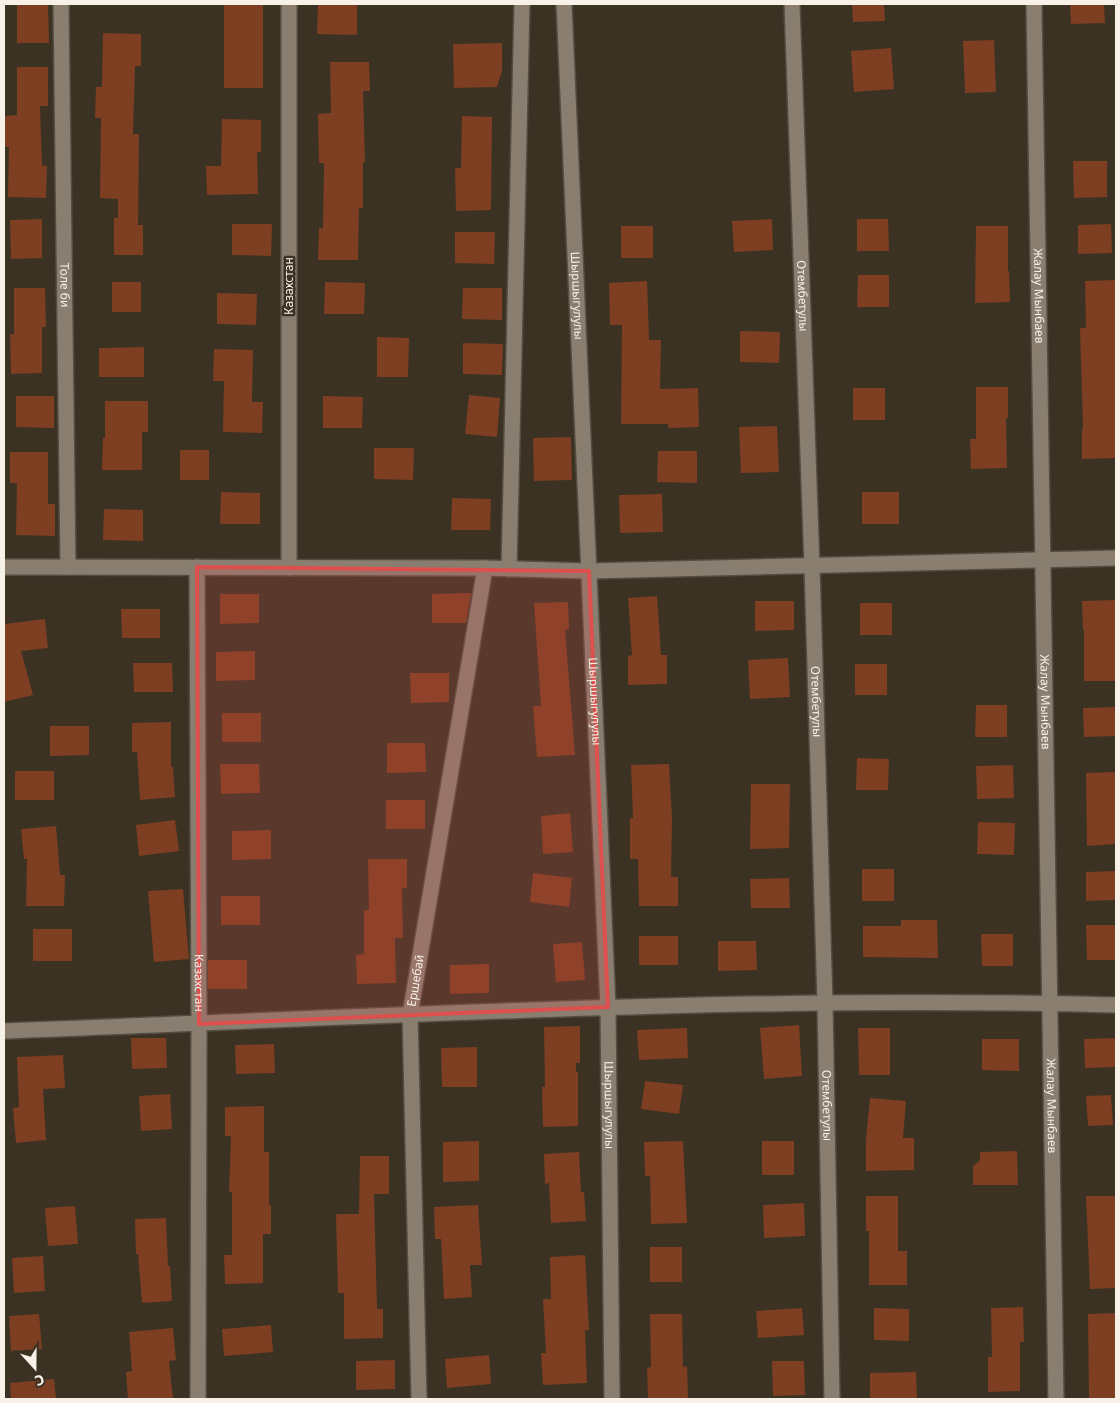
<svg xmlns="http://www.w3.org/2000/svg" width="1120" height="1403" font-family="'Noto Sans',sans-serif">
	<style>
		.building { fill: #7d3e21 }
		.lines { fill: none; stroke-linecap: round; stroke-linejoin: round }
		.minor-casing { stroke: #554d41; stroke-width: 18 }
		.minor { stroke: #897e6f; stroke-width: 15 }
		.marked { fill: #dd504e; fill-opacity: 0.2; stroke: #dd504e; stroke-width: 4; stroke-linejoin: round }
		.labels { text-anchor: middle; stroke-width: 5; stroke-linejoin: round; paint-order: stroke }
		.street-label { font-size: 12px; fill: #f7f1e8; stroke: #3b3224 }
	</style>
	<rect width="100%" height="100%" fill="#3b3224"/>
	<g class="building">
		<path d="M17,4H48L49,43H17Z"/>
		<path d="M318,4H357V35L317,34Z"/>
		<path d="M852,4H884L885,21L853,22Z"/>
		<path d="M1070,4H1104L1105,23L1071,24Z"/>
		<rect x="224" y="5" width="39" height="83"/>
		<path d="M103,33L141,34V66H135L133,134H139L138,225H143V255H114V218H118V199L100,198L101,118H95L96,87H102Z"/>
		<path d="M994,40L996,92L965,93L963,41Z"/>
		<path d="M502,43V71L497,87L454,88L453,44Z"/>
		<path d="M891,48L894,89L854,92L851,51Z"/>
		<path d="M330,62H369L370,91H363L365,162H363V208H359L358,260H318L319,228H323L324,163H319L318,114L331,113Z"/>
		<path d="M17,67H48V106H40L42,166H47L46,198L8,197L9,147H4V116L17,115Z"/>
		<path d="M462,116L492,117L491,210L456,211L455,168H461Z"/>
		<path d="M222,119L261,120V152H257L258,194L207,195L206,166H221Z"/>
		<path d="M1073,161H1107V197L1074,198Z"/>
		<path d="M42,219V258L11,259L10,220Z"/>
		<path d="M772,219L773,250L734,252L732,221Z"/>
		<path d="M857,219H888L889,251H857Z"/>
		<path d="M232,224H272L271,256L232,255Z"/>
		<path d="M1111,224L1112,253L1078,254V225Z"/>
		<rect x="621" y="226" width="32" height="32"/>
		<path d="M976,226H1008V271H1009L1010,302L975,303Z"/>
		<path d="M455,232H495L494,264L455,263Z"/>
		<path d="M858,275H889V307H857Z"/>
		<path d="M1116,280V458L1082,459V429H1083L1080,328H1086L1085,281Z"/>
		<path d="M647,281L649,340H661L660,389L698,388L699,427L668,428V424H621L622,325H610L609,283Z"/>
		<rect x="112" y="282" width="29" height="30"/>
		<path d="M325,282L365,283L364,314H324Z"/>
		<path d="M14,288H45L46,327H42V373L11,374L10,334H14Z"/>
		<path d="M463,288H502V320L462,319Z"/>
		<path d="M217,293L257,294L256,325L217,324Z"/>
		<path d="M740,331L780,332L779,363L740,362Z"/>
		<path d="M377,337L409,338L408,377H377Z"/>
		<path d="M463,343L503,344L502,375L463,374Z"/>
		<path d="M144,347V377H99V348Z"/>
		<path d="M214,349L253,350L252,402H263L262,433L223,432L224,381H213Z"/>
		<path d="M976,387H1008V418H1006L1007,468L971,469L970,439H976Z"/>
		<rect x="853" y="388" width="32" height="32"/>
		<path d="M469,395L500,398L497,437L465,434Z"/>
		<path d="M16,396H54V428L16,427Z"/>
		<path d="M323,396L363,397L362,428H323Z"/>
		<path d="M105,401H148V432H142V470H102L103,438H105Z"/>
		<path d="M777,426L779,472L741,473L739,427Z"/>
		<path d="M571,437L572,480L534,481L533,438Z"/>
		<path d="M374,448H414L413,480L374,479Z"/>
		<rect x="180" y="450" width="29" height="30"/>
		<path d="M658,451H697V483L657,482Z"/>
		<path d="M10,452H48V504H55V536L16,535L17,483H10Z"/>
		<path d="M221,492L260,493V524H220Z"/>
		<rect x="862" y="492" width="37" height="32"/>
		<path d="M662,494L663,532L620,533L619,495Z"/>
		<path d="M452,498L491,499L490,530H451Z"/>
		<path d="M104,509L143,510V541L103,540Z"/>
		<path d="M471,593L466,623H432V594Z"/>
		<path d="M220,594H259V623L220,624Z"/>
		<path d="M657,596L661,655H667V684L628,685V656L632,655L628,598Z"/>
		<path d="M1116,600V681H1084V630H1083L1082,601Z"/>
		<path d="M755,601H794V630L755,631Z"/>
		<path d="M568,602L569,629L565,630L575,755L537,757L533,706H541L534,603Z"/>
		<rect x="860" y="603" width="32" height="32"/>
		<path d="M121,609H160V638H122Z"/>
		<path d="M45,619L48,648L21,651L33,695L4,702V624Z"/>
		<path d="M255,651V680L216,681V652Z"/>
		<path d="M788,658L790,697L750,699L748,660Z"/>
		<path d="M133,663H172L173,692H134Z"/>
		<rect x="855" y="664" width="32" height="31"/>
		<path d="M410,673H449V702L411,703Z"/>
		<path d="M976,705H1007V737H975Z"/>
		<path d="M1116,707V736L1084,737L1083,708Z"/>
		<rect x="222" y="713" width="39" height="29"/>
		<path d="M171,722V767H173L175,797L140,800L137,752H132V723Z"/>
		<path d="M50,726H89V755L50,756Z"/>
		<path d="M387,743H425L426,772L387,773Z"/>
		<path d="M857,758L889,759L888,790H856Z"/>
		<path d="M220,764H259L260,793L221,794Z"/>
		<path d="M669,764L672,818L671,877H678V906H639L638,859H630V818H633L631,765Z"/>
		<path d="M1013,765L1014,798L977,799L976,766Z"/>
		<rect x="15" y="771" width="39" height="29"/>
		<path d="M1116,772V844L1087,846L1086,773Z"/>
		<path d="M751,784H790L789,848L750,849Z"/>
		<rect x="386" y="800" width="39" height="29"/>
		<path d="M570,813L573,852L543,854L541,816Z"/>
		<path d="M175,820L179,851L139,856L136,825Z"/>
		<path d="M978,822L1015,823L1014,855L977,854Z"/>
		<path d="M56,826L60,875H65L64,906H26L27,859H24L21,829Z"/>
		<path d="M271,830V859L232,860V831Z"/>
		<path d="M368,859H407V888H402L403,938H395L396,983L357,984L356,955L364,954V910H369Z"/>
		<rect x="862" y="869" width="32" height="32"/>
		<path d="M1116,871V900L1086,901V872Z"/>
		<path d="M533,873L572,878L569,907L530,902Z"/>
		<path d="M789,878L790,908H751L750,879Z"/>
		<path d="M183,889L189,959L154,962L148,891Z"/>
		<rect x="221" y="896" width="39" height="29"/>
		<path d="M901,920H937L938,958L863,957V926H901Z"/>
		<path d="M1086,925H1116V960H1087Z"/>
		<rect x="33" y="929" width="39" height="32"/>
		<path d="M981,934H1013V966H982Z"/>
		<rect x="639" y="936" width="39" height="29"/>
		<path d="M718,941H756L757,970L718,971Z"/>
		<path d="M582,942L585,980L556,982L553,944Z"/>
		<rect x="208" y="960" width="39" height="29"/>
		<path d="M489,964V993L450,994V965Z"/>
		<path d="M799,1025L802,1076L764,1079L760,1028Z"/>
		<path d="M580,1026V1063H576V1072H578V1126L543,1127L542,1087H545L544,1027Z"/>
		<path d="M687,1028L688,1058L639,1060L637,1030Z"/>
		<path d="M858,1028H890V1075H859Z"/>
		<path d="M131,1038H166L167,1068L132,1069Z"/>
		<path d="M1116,1038V1067L1085,1068L1084,1039Z"/>
		<path d="M982,1039H1019V1071L982,1070Z"/>
		<path d="M274,1044L275,1073L236,1074L235,1045Z"/>
		<path d="M477,1047V1087H442L441,1048Z"/>
		<path d="M63,1055L65,1088L43,1089L46,1140L16,1143L13,1108L19,1107L17,1057Z"/>
		<path d="M645,1081L683,1085L679,1114L641,1109Z"/>
		<path d="M170,1094L172,1129L141,1131L139,1096Z"/>
		<path d="M1111,1095L1113,1125L1088,1126L1086,1096Z"/>
		<path d="M870,1098L906,1101L903,1138H914V1170L866,1171V1139Z"/>
		<path d="M264,1106V1152H269V1205H271V1234H263V1283L225,1284L224,1255H232V1192H229L231,1136H225V1107Z"/>
		<path d="M479,1141V1181L443,1182V1142Z"/>
		<path d="M683,1141L687,1223L651,1224L650,1176H645L644,1142Z"/>
		<rect x="762" y="1141" width="32" height="34"/>
		<path d="M1017,1151L1018,1185H973V1166L980,1160V1152Z"/>
		<path d="M579,1152L581,1192H584L586,1221L551,1223L549,1183L545,1184L544,1154Z"/>
		<path d="M360,1156H389V1194H374L377,1309H383V1338L344,1339V1293H338L336,1214H359Z"/>
		<path d="M866,1196H898V1251H907V1285H869V1231H866Z"/>
		<path d="M1086,1196H1116V1288L1090,1289Z"/>
		<path d="M804,1203L805,1236L764,1238L763,1205Z"/>
		<path d="M478,1205L482,1265H470L472,1297L444,1299L441,1239H435L434,1207Z"/>
		<path d="M75,1206L78,1244L48,1246L45,1208Z"/>
		<path d="M166,1218L168,1266H170L172,1301L142,1303L138,1254H136L135,1219Z"/>
		<rect x="650" y="1247" width="32" height="35"/>
		<path d="M585,1255L589,1330H585L587,1383L543,1385L541,1353H546L543,1299H551L550,1257Z"/>
		<path d="M43,1256L45,1291L14,1293L12,1258Z"/>
		<path d="M1023,1307L1024,1342H1020V1391L988,1392V1357H992L991,1308Z"/>
		<path d="M802,1308L804,1335L758,1338L756,1311Z"/>
		<path d="M874,1308L909,1309V1341L874,1340Z"/>
		<path d="M1116,1313V1399H1089L1088,1314Z"/>
		<path d="M39,1314L42,1349L11,1351L9,1316Z"/>
		<path d="M650,1314H682L683,1367L687,1366L688,1399H648L647,1368L651,1367Z"/>
		<path d="M271,1325L273,1352L224,1356L222,1329Z"/>
		<path d="M173,1328L176,1360L169,1361L173,1399H128L126,1372L132,1371L129,1332Z"/>
		<path d="M489,1355L491,1384L447,1388L445,1359Z"/>
		<path d="M395,1360V1389L356,1390V1361Z"/>
		<path d="M772,1361H804L805,1395L773,1396Z"/>
		<path d="M916,1372L917,1398L870,1399V1373Z"/>
		<path d="M54,1379L56,1399H11L10,1383Z"/>
	</g>
	<g class="lines">
		<g class="minor-casing">
			<g id="minor">
				<path id="s1" d="M61,4L68,567"/>
				<path id="s2" d="M564,4L608,1007L612,1399"/>
				<path id="s3" d="M792,4L812,567L825,1002L832,1399"/>
				<path id="s4" d="M1034,4L1056,1399"/>
				<path d="M4,567L485,568L589,571L1116,558"/>
				<path id="s5" d="M197,567L199,1024L198,1399"/>
				<path d="M289,568V4"/>
				<path d="M509,569L522,4"/>
				<path d="M4,1031C374,1017 745,995 1116,1005"/>
				<path id="s6" d="M419,1399L410,1015L485,568"/>
			</g>
		</g>
		<use href="#minor" class="minor"/>
	</g>
	<path class="marked" d="M197,567L589,571L608,1007L199,1024Z"/>
	<g class="labels">
		<g class="street-label">
			<text dy="4" stroke="none"><textPath href="#s1" startOffset="281">Толе би</textPath></text>
			<text transform="translate(289 286) rotate(-90)" y="4">Казахстан</text>
			<text dy="4" stroke="none"><textPath href="#s2" startOffset="292">Шыршыгулулы</textPath></text>
			<text dy="4" stroke="none"><textPath href="#s3" startOffset="292">Отембетулы</textPath></text>
			<text dy="4" stroke="none"><textPath href="#s4" startOffset="292">Жалау Мынбаев</textPath></text>
			<text dy="4" stroke="none"><textPath href="#s2" startOffset="698">Шыршыгулулы</textPath></text>
			<text dy="4" stroke="none"><textPath href="#s3" startOffset="698">Отембетулы</textPath></text>
			<text dy="4" stroke="none"><textPath href="#s4" startOffset="698">Жалау Мынбаев</textPath></text>
			<text dy="4" stroke="none"><textPath href="#s6" startOffset="419">Ершебай</textPath></text>
			<text dy="4" stroke="none"><textPath href="#s5" startOffset="416">Казахстан</textPath></text>
			<text dy="4" stroke="none"><textPath href="#s2" startOffset="1102">Шыршыгулулы</textPath></text>
			<text dy="4" stroke="none"><textPath href="#s3" startOffset="1102">Отембетулы</textPath></text>
			<text dy="4" stroke="none"><textPath href="#s4" startOffset="1102">Жалау Мынбаев</textPath></text>
		</g>
	</g>
	<rect width="1120" height="1403" fill="none" stroke="#f7f1e8" stroke-width="10"/>
	<g transform="translate(35 1368) rotate(159)" stroke="#3b3224" stroke-width="4" paint-order="stroke">
	<path d="M0-4L9 19L0 12L-9 19Z" fill="#f7f1e8"/>
	<text y="-8" font-size="14" font-weight="bold" text-anchor="middle" fill="#f7f1e8">С</text>
	</g>
</svg>
